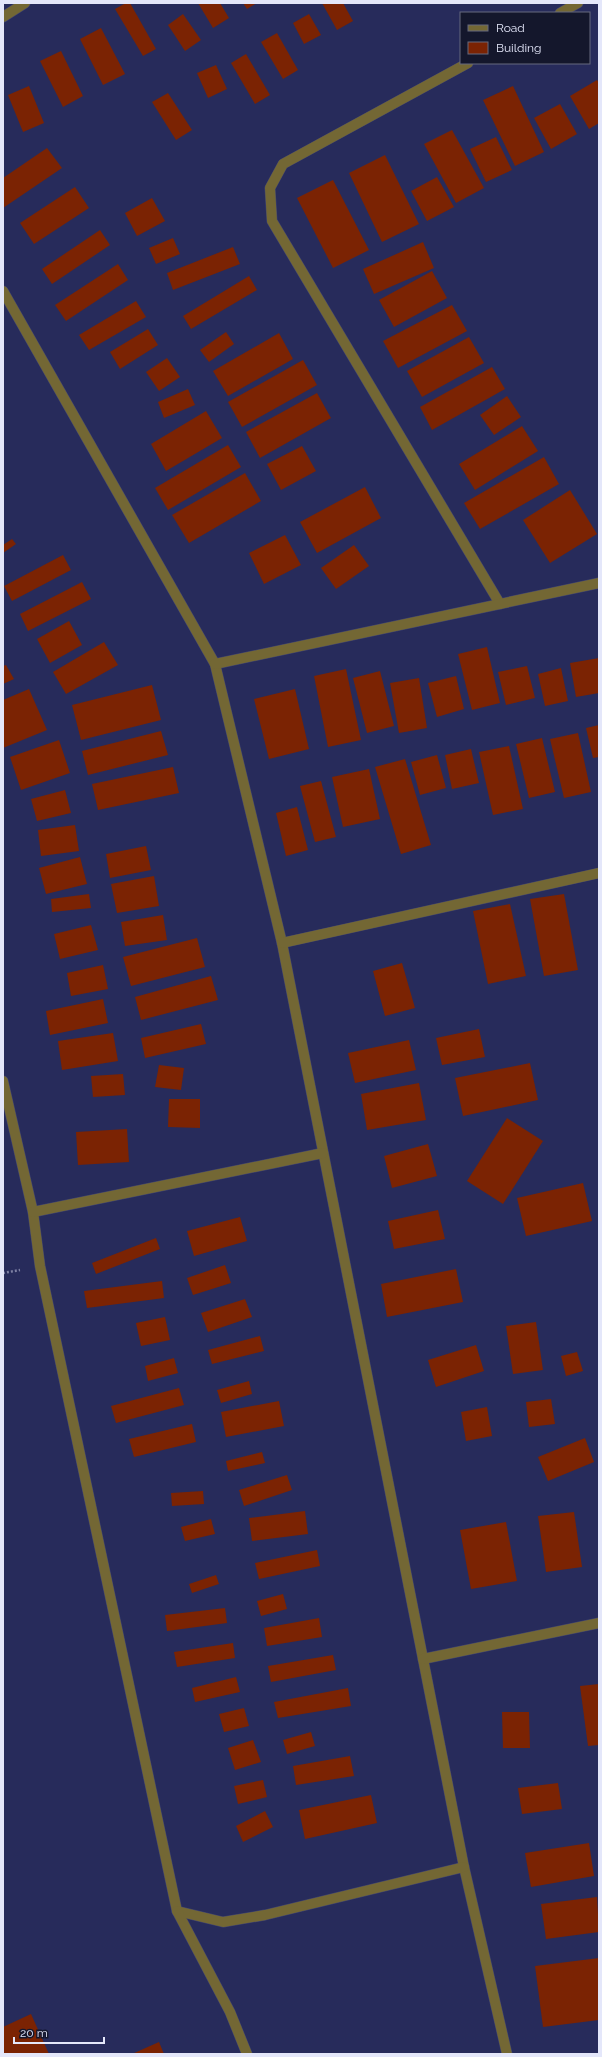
<svg xmlns="http://www.w3.org/2000/svg" width="602" height="2057" font-family="Raleway,sans-serif">
	<style>
		.building { fill: #7b2303 }
		.lines { fill: none; stroke-linecap: round; stroke-linejoin: round }
		.street-casing { stroke: #414571; stroke-width: 11 }
		.path { stroke: #7e81a4; stroke-width: 2.5; stroke-dasharray: 2 2; stroke-linecap: butt }
		.street { stroke: #736734; stroke-width: 10 }
	</style>
	<rect width="100%" height="100%" fill="#272b5b"/>
	<g class="building">
		<path d="M126,3H130L156,49L143,56L115,9Z"/>
		<path d="M198,3H220L229,18L213,28Z"/>
		<path d="M243,3H257L247,9Z"/>
		<path d="M322,3H343L353,21L337,30Z"/>
		<path d="M183,14L201,40L185,51L168,25Z"/>
		<path d="M309,14L321,35L304,44L293,23Z"/>
		<path d="M101,28L125,74L103,85L80,39Z"/>
		<path d="M277,33L298,70L283,79L261,42Z"/>
		<path d="M61,51L83,96L63,107L40,61Z"/>
		<path d="M246,54L270,95L255,104L231,63Z"/>
		<path d="M216,65L227,89L208,98L197,73Z"/>
		<path d="M597,80L599,83V123L589,129L570,96Z"/>
		<path d="M29,86L44,123L23,132L8,95Z"/>
		<path d="M513,86L544,152L515,166L483,100Z"/>
		<path d="M168,93L192,130L176,140L152,102Z"/>
		<path d="M560,104L577,134L551,149L534,118Z"/>
		<path d="M452,130L484,188L456,203L424,144Z"/>
		<path d="M496,137L512,170L486,182L470,149Z"/>
		<path d="M47,148L62,168L3,208V178Z"/>
		<path d="M385,155L419,224L382,242L349,173Z"/>
		<path d="M437,177L454,207L427,221L411,191Z"/>
		<path d="M333,180L369,250L333,268L297,198Z"/>
		<path d="M75,187L89,208L34,244L20,223Z"/>
		<path d="M152,198L165,221L137,236L125,213Z"/>
		<path d="M100,230L110,245L52,284L42,269Z"/>
		<path d="M173,238L180,254L156,264L149,248Z"/>
		<path d="M423,242L434,268L374,294L363,269Z"/>
		<path d="M233,247L240,264L173,290L167,273Z"/>
		<path d="M118,264L128,280L66,321L55,305Z"/>
		<path d="M432,271L447,298L394,327L379,300Z"/>
		<path d="M249,276L257,290L191,329L183,316Z"/>
		<path d="M136,301L146,317L89,350L79,335Z"/>
		<path d="M452,305L467,331L398,368L383,341Z"/>
		<path d="M148,329L158,345L120,369L110,352Z"/>
		<path d="M226,332L234,344L209,362L200,350Z"/>
		<path d="M279,333L293,359L228,396L213,371Z"/>
		<path d="M469,337L484,363L422,397L407,371Z"/>
		<path d="M167,358L180,377L159,391L146,372Z"/>
		<path d="M303,360L317,385L242,427L228,402Z"/>
		<path d="M492,367L505,389L432,430L420,407Z"/>
		<path d="M188,389L195,405L164,418L158,402Z"/>
		<path d="M317,393L331,418L260,458L246,432Z"/>
		<path d="M507,396L521,417L494,435L480,415Z"/>
		<path d="M206,411L222,438L166,471L151,444Z"/>
		<path d="M522,426L538,451L475,490L459,464Z"/>
		<path d="M228,445L241,467L168,510L155,488Z"/>
		<path d="M302,446L316,471L281,490L267,464Z"/>
		<path d="M544,457L559,484L480,529L464,503Z"/>
		<path d="M245,473L261,501L189,543L172,515Z"/>
		<path d="M365,487L381,518L317,553L300,522Z"/>
		<path d="M570,490L597,534L550,563L523,520Z"/>
		<path d="M285,535L301,565L264,584L249,553Z"/>
		<path d="M12,539L16,544L3,553V545Z"/>
		<path d="M354,545L369,566L336,589L321,568Z"/>
		<path d="M63,555L71,570L12,601L4,586Z"/>
		<path d="M82,582L91,599L28,631L20,614Z"/>
		<path d="M69,621L82,645L50,663L37,639Z"/>
		<path d="M104,642L118,665L66,694L53,672Z"/>
		<path d="M487,647L500,703L472,710L458,654Z"/>
		<path d="M599,658V693L576,697L570,663Z"/>
		<path d="M6,665L14,679L3,684V666Z"/>
		<path d="M527,666L535,698L506,705L498,672Z"/>
		<path d="M561,668L568,701L545,706L538,674Z"/>
		<path d="M346,669L361,740L328,747L314,676Z"/>
		<path d="M380,671L394,726L367,733L353,678Z"/>
		<path d="M456,676L464,709L437,717L428,683Z"/>
		<path d="M419,678L427,728L399,733L390,683Z"/>
		<path d="M152,685L161,720L81,740L72,705Z"/>
		<path d="M29,689L47,730L3,748V700Z"/>
		<path d="M295,689L309,749L269,759L254,699Z"/>
		<path d="M599,725V757L593,758L586,728Z"/>
		<path d="M161,731L168,755L88,775L82,751Z"/>
		<path d="M578,733L591,792L564,798L550,739Z"/>
		<path d="M542,738L555,792L529,798L516,744Z"/>
		<path d="M59,740L70,773L21,790L10,757Z"/>
		<path d="M509,746L523,809L493,815L479,752Z"/>
		<path d="M471,749L479,783L452,789L445,755Z"/>
		<path d="M437,755L446,788L420,795L411,762Z"/>
		<path d="M405,759L431,845L401,854L375,767Z"/>
		<path d="M173,767L179,793L98,810L92,784Z"/>
		<path d="M369,769L380,819L343,827L332,777Z"/>
		<path d="M321,781L336,837L315,842L300,786Z"/>
		<path d="M65,790L71,813L37,821L31,799Z"/>
		<path d="M297,807L308,850L286,856L276,813Z"/>
		<path d="M75,825L79,851L41,856L38,830Z"/>
		<path d="M146,846L151,870L110,878L106,854Z"/>
		<path d="M80,857L87,884L46,894L39,868Z"/>
		<path d="M154,876L159,906L117,913L111,884Z"/>
		<path d="M89,894L91,908L52,912L51,899Z"/>
		<path d="M564,894L578,970L544,976L530,899Z"/>
		<path d="M510,904L526,976L488,984L473,911Z"/>
		<path d="M163,915L167,940L125,946L121,922Z"/>
		<path d="M91,925L98,950L60,959L54,934Z"/>
		<path d="M197,938L205,967L131,986L123,957Z"/>
		<path d="M402,963L415,1008L385,1016L373,971Z"/>
		<path d="M103,965L108,989L71,996L67,973Z"/>
		<path d="M211,976L218,1000L141,1020L135,997Z"/>
		<path d="M103,999L108,1023L50,1035L46,1011Z"/>
		<path d="M201,1024L206,1044L145,1058L141,1038Z"/>
		<path d="M479,1029L485,1057L442,1065L436,1038Z"/>
		<path d="M113,1033L118,1061L62,1070L58,1041Z"/>
		<path d="M409,1040L416,1070L355,1083L348,1053Z"/>
		<path d="M530,1063L538,1100L463,1116L455,1078Z"/>
		<path d="M159,1065L184,1068L181,1090L155,1087Z"/>
		<path d="M123,1074L125,1095L93,1097L91,1076Z"/>
		<path d="M419,1083L426,1120L367,1130L361,1094Z"/>
		<path d="M169,1099H200V1128L168,1127Z"/>
		<path d="M507,1118L543,1141L503,1204L467,1181Z"/>
		<path d="M127,1129L129,1162L78,1165L76,1132Z"/>
		<path d="M428,1144L437,1176L392,1188L384,1156Z"/>
		<path d="M583,1183L592,1221L526,1236L517,1198Z"/>
		<path d="M438,1210L445,1239L394,1249L388,1221Z"/>
		<path d="M240,1217L247,1241L194,1256L187,1231Z"/>
		<path d="M156,1238L160,1249L96,1274L92,1263Z"/>
		<path d="M225,1265L231,1283L193,1295L187,1278Z"/>
		<path d="M456,1269L463,1302L387,1317L381,1284Z"/>
		<path d="M162,1281L164,1298L87,1308L84,1291Z"/>
		<path d="M245,1299L252,1317L208,1332L201,1313Z"/>
		<path d="M165,1317L170,1340L141,1346L136,1323Z"/>
		<path d="M536,1322L543,1370L513,1374L506,1326Z"/>
		<path d="M260,1336L264,1351L212,1364L208,1350Z"/>
		<path d="M476,1345L484,1371L436,1387L428,1360Z"/>
		<path d="M577,1352L583,1371L566,1376L561,1356Z"/>
		<path d="M174,1358L178,1373L148,1381L145,1366Z"/>
		<path d="M249,1381L252,1394L221,1403L217,1390Z"/>
		<path d="M179,1388L184,1405L116,1423L111,1406Z"/>
		<path d="M551,1399L555,1424L529,1427L526,1402Z"/>
		<path d="M279,1401L284,1426L226,1437L221,1412Z"/>
		<path d="M487,1407L492,1436L466,1441L461,1412Z"/>
		<path d="M192,1424L196,1442L134,1457L129,1439Z"/>
		<path d="M585,1438L594,1462L548,1481L538,1457Z"/>
		<path d="M262,1452L265,1463L228,1471L226,1461Z"/>
		<path d="M287,1475L292,1490L244,1506L239,1490Z"/>
		<path d="M203,1491L204,1504L172,1506L171,1493Z"/>
		<path d="M305,1511L308,1534L252,1541L249,1518Z"/>
		<path d="M574,1512L582,1567L546,1572L538,1516Z"/>
		<path d="M211,1519L215,1534L185,1541L181,1527Z"/>
		<path d="M506,1522L517,1581L471,1589L460,1530Z"/>
		<path d="M317,1550L320,1566L259,1579L255,1563Z"/>
		<path d="M216,1575L219,1584L192,1593L189,1584Z"/>
		<path d="M283,1594L287,1609L261,1616L257,1601Z"/>
		<path d="M225,1608L227,1623L167,1631L165,1615Z"/>
		<path d="M319,1618L322,1637L267,1646L264,1628Z"/>
		<path d="M233,1643L235,1658L177,1667L174,1652Z"/>
		<path d="M333,1655L336,1670L271,1682L268,1666Z"/>
		<path d="M236,1677L240,1692L195,1702L192,1688Z"/>
		<path d="M599,1684V1745L588,1746L580,1686Z"/>
		<path d="M348,1688L351,1706L278,1718L274,1702Z"/>
		<path d="M244,1708L249,1726L224,1732L219,1714Z"/>
		<path d="M502,1712H529L530,1748H503Z"/>
		<path d="M311,1732L315,1746L287,1754L283,1740Z"/>
		<path d="M253,1740L261,1762L235,1770L228,1748Z"/>
		<path d="M350,1756L354,1776L296,1785L293,1766Z"/>
		<path d="M263,1780L267,1797L238,1804L234,1786Z"/>
		<path d="M558,1783L562,1809L522,1814L518,1788Z"/>
		<path d="M371,1795L377,1823L305,1839L299,1810Z"/>
		<path d="M265,1811L273,1827L243,1842L236,1826Z"/>
		<path d="M589,1843L594,1876L531,1887L525,1853Z"/>
		<path d="M597,1897L599,1932L546,1939L541,1904Z"/>
		<path d="M599,1958V2020L543,2027L535,1966Z"/>
		<path d="M31,2014L49,2054H3V2027Z"/>
		<path d="M159,2042L164,2054H132Z"/>
	</g>
	<g class="lines">
		<g class="street-casing">
			<g id="street">
				<path d="M560,13L578,3"/>
				<path d="M3,17L25,3"/>
				<path d="M468,63L283,164L270,188L272,221L500,604"/>
				<path d="M3,291L215,664L282,943L464,1867L507,2054"/>
				<path d="M215,664L599,583"/>
				<path d="M282,943L599,873"/>
				<path d="M3,1081L33,1212L40,1266L177,1911L223,1922L265,1915L464,1867"/>
				<path d="M33,1212L323,1153"/>
				<path d="M423,1659L599,1623"/>
				<path d="M177,1911L230,2012L247,2054"/>
			</g>
		</g>
		<path class="path" d="M3,1273L20,1270"/>
		<use href="#street" class="street"/>
	</g>
	<rect width="602" height="2057" fill="none" stroke="#e4e7fa" stroke-width="8"/>
	<rect x="460" y="12" width="130" height="52" fill="#14172c" stroke="#676a7e"/>
	<rect x="468" y="25" width="20" height="6" fill="#736734" stroke="#676a7e"/>
	<text x="496" y="32" font-size="12" fill="#e4e7fa">Road</text>
	<rect x="468" y="42" width="20" height="12" fill="#7b2303" stroke="#676a7e"/>
	<text x="496" y="52" font-size="12" fill="#e4e7fa">Building</text>
	<path d="M14 2037v6h90v-6" fill="none" stroke="#e4e7fa" stroke-width="2"/>
	<text x="20" y="2037" font-size="12" fill="#e4e7fa" stroke="#14172c" stroke-width="3" paint-order="stroke">20 m</text>
</svg>
